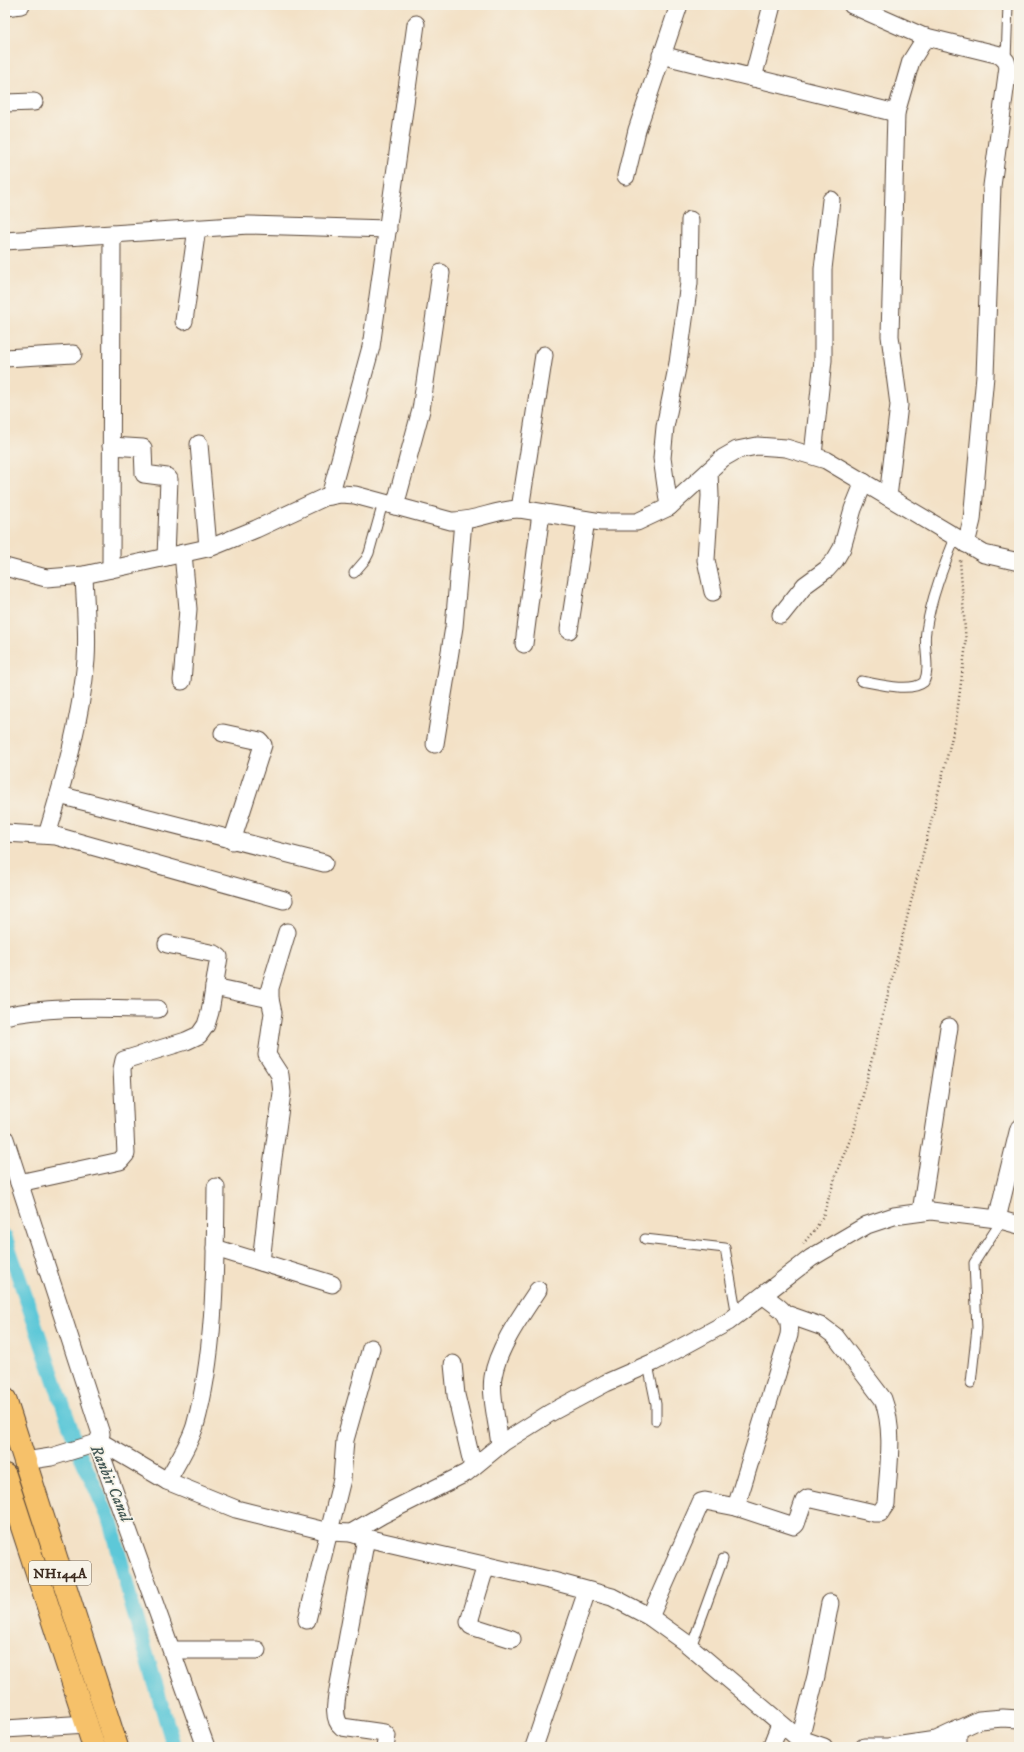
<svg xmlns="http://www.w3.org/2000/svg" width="1024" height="1752" font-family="'IM FELL DW Pica',serif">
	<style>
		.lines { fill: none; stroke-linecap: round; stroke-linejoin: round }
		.canal { stroke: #5dc8d8; stroke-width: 15 }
		.lane-casing { stroke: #574537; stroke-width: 11 }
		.street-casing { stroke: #574537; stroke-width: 19 }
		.highway-casing { stroke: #574537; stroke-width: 24 }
		.path { stroke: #574537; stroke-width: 2.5; stroke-dasharray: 1 3; stroke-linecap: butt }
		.lane { stroke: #fff; stroke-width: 9 }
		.street { stroke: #fff; stroke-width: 17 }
		.highway { stroke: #f6c16b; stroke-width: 22 }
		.labels { text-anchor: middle; stroke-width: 3.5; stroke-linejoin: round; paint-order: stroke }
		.shield { fill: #f7f3e8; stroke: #73665b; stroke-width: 1 }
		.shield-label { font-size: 14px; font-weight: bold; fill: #3b2a1e }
		.water-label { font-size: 16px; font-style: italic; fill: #455956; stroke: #f7f3e8 }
	</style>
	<rect width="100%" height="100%" fill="#f7f3e8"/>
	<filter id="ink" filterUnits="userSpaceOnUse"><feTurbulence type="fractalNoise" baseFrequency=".025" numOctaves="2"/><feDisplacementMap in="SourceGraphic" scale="8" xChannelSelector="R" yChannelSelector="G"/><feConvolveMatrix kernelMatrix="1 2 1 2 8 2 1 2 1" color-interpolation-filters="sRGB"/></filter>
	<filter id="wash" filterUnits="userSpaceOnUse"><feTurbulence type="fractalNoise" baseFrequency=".012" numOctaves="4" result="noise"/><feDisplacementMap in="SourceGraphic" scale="16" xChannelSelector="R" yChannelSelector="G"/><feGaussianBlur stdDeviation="0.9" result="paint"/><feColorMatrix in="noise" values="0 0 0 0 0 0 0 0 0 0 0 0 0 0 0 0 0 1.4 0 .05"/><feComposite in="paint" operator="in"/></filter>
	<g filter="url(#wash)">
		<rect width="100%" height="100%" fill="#f3e1c6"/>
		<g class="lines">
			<path class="canal" d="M5,1237L79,1452L112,1525L132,1606L174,1747"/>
		</g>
	</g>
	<g filter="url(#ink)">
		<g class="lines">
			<g class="lane-casing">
				<g id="lane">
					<path d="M1006,60L1008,5"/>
					<path d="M354,573L366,559L369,553L383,503"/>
					<path d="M861,681C878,684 911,693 924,682C931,667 923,647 926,631C931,598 943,568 955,538"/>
					<path d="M645,1239L725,1248L737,1316"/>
					<path d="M648,1365L656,1404V1421"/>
					<path d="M971,1383L977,1328L974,1263L1002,1220"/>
					<path d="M691,1647L723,1559"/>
				</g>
			</g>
			<g class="street-casing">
				<g id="street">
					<path d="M852,5L922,36L1000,55L1006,61L1008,67L992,186L985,376L972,520L966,544"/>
					<path d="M5,7L21,5"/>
					<path d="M661,55L896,113"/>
					<path d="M753,78L772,5"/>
					<path d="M5,103L34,102"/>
					<path d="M626,176L637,130L679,5"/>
					<path d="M5,241L249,225L388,229"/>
					<path d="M184,321L197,228"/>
					<path d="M5,358L73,354"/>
					<path d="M199,444L208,547"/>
					<path d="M111,446L143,448L144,474L167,477L169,479L166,557"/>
					<path d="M813,455L823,360V269L831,200"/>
					<path d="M709,471L710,496L706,560L713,592"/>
					<path d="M330,496L371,347L416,24"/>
					<path d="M888,497L899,405L890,336L896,113L911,61L926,37"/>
					<path d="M395,506L421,410L441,273"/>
					<path d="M669,507L662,458L665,427L678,363L689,283L690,220"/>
					<path d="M520,509L544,355"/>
					<path d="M5,567L46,578L84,575L212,547L256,529L325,497L341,494L355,495L451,521C475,522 496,509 520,509L601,522H637L669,507L723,458L737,450L757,446L786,448L826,460L984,554L1019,562"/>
					<path d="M111,569L112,234"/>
					<path d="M781,615L805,585L827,569L835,560L842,548L853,509L864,482"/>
					<path d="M569,630L586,520"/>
					<path d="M524,644L541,513"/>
					<path d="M182,681L188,609L183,553"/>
					<path d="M223,733L260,741L263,745L232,841"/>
					<path d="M435,744L454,627L463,521"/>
					<path d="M59,795L324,863"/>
					<path d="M5,833L56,836L284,900"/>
					<path d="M47,835C64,779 81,720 86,660C88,632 85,604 84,575"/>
					<path d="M214,987L270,999"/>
					<path d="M5,1016C55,1005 108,1009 158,1009"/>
					<path d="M5,1139L101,1434L97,1443L51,1457L25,1461"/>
					<path d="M19,1183L120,1161L126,1154L122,1069L124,1060L186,1041L199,1035L206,1025L210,1012L219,957L215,954L167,944"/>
					<path d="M921,1212L949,1027"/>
					<path d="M997,1219L1019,1128"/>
					<path d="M215,1248L332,1284"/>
					<path d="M261,1262L272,1165L282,1093L280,1075L267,1055L273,1013L270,999V988L287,932"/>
					<path d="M453,1364L456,1395L473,1467"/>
					<path d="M99,1441L167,1481L236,1509L329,1532L351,1533L382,1515L466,1473L504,1442L550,1413L606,1383L654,1362L728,1322L811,1258L867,1225L894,1216L931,1211L997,1219L1019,1225"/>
					<path d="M97,1443L206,1747"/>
					<path d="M500,1445C498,1426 490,1395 493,1377C497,1349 522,1314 538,1290"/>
					<path d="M167,1481C177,1463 189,1445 195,1426C216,1351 215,1264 216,1187"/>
					<path d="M736,1507L789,1335C792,1312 780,1309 764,1296"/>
					<path d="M351,1533L366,1538L553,1581L612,1597L650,1617L686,1643L798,1738L824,1747"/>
					<path d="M366,1538L339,1684C337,1697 331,1718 342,1727L384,1733L387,1736L385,1747"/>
					<path d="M486,1565L469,1622L471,1626L512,1639"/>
					<path d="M650,1617L701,1502L705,1501L736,1507L794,1526L796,1524L804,1501L808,1498L874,1513H880L886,1504C888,1470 895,1431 883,1399L835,1336L823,1327L786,1314"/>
					<path d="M307,1620L342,1479L345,1440L371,1348"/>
					<path d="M172,1650H257"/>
					<path d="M5,1729L87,1724"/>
					<path d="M958,1729V1747"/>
					<path d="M800,1739L816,1676L830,1603"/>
					<path d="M534,1747L587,1591"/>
					<path d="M771,1747L780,1724"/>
					<path d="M864,1747H888L936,1740L979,1720L1003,1718L1019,1719"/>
				</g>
			</g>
			<g class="highway-casing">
				<g id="highway">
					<path d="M5,1399L117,1747"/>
					<path d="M5,1475L94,1747"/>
				</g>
			</g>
			<path class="path" d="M803,1244L816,1228L823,1216L840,1163L854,1131L956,721L966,644L960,560"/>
			<use href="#lane" class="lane"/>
			<use href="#street" class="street"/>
			<use href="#highway" class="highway"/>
		</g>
	</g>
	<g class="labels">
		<rect class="shield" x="29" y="1561" width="62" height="24" rx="3"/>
		<g class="shield-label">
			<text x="60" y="1578">NH144A</text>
		</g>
		<g class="water-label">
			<text transform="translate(112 1483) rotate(67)" y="6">Ranbir Canal</text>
		</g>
	</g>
	<rect width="1024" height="1752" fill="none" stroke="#f7f3e8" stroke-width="20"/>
</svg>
